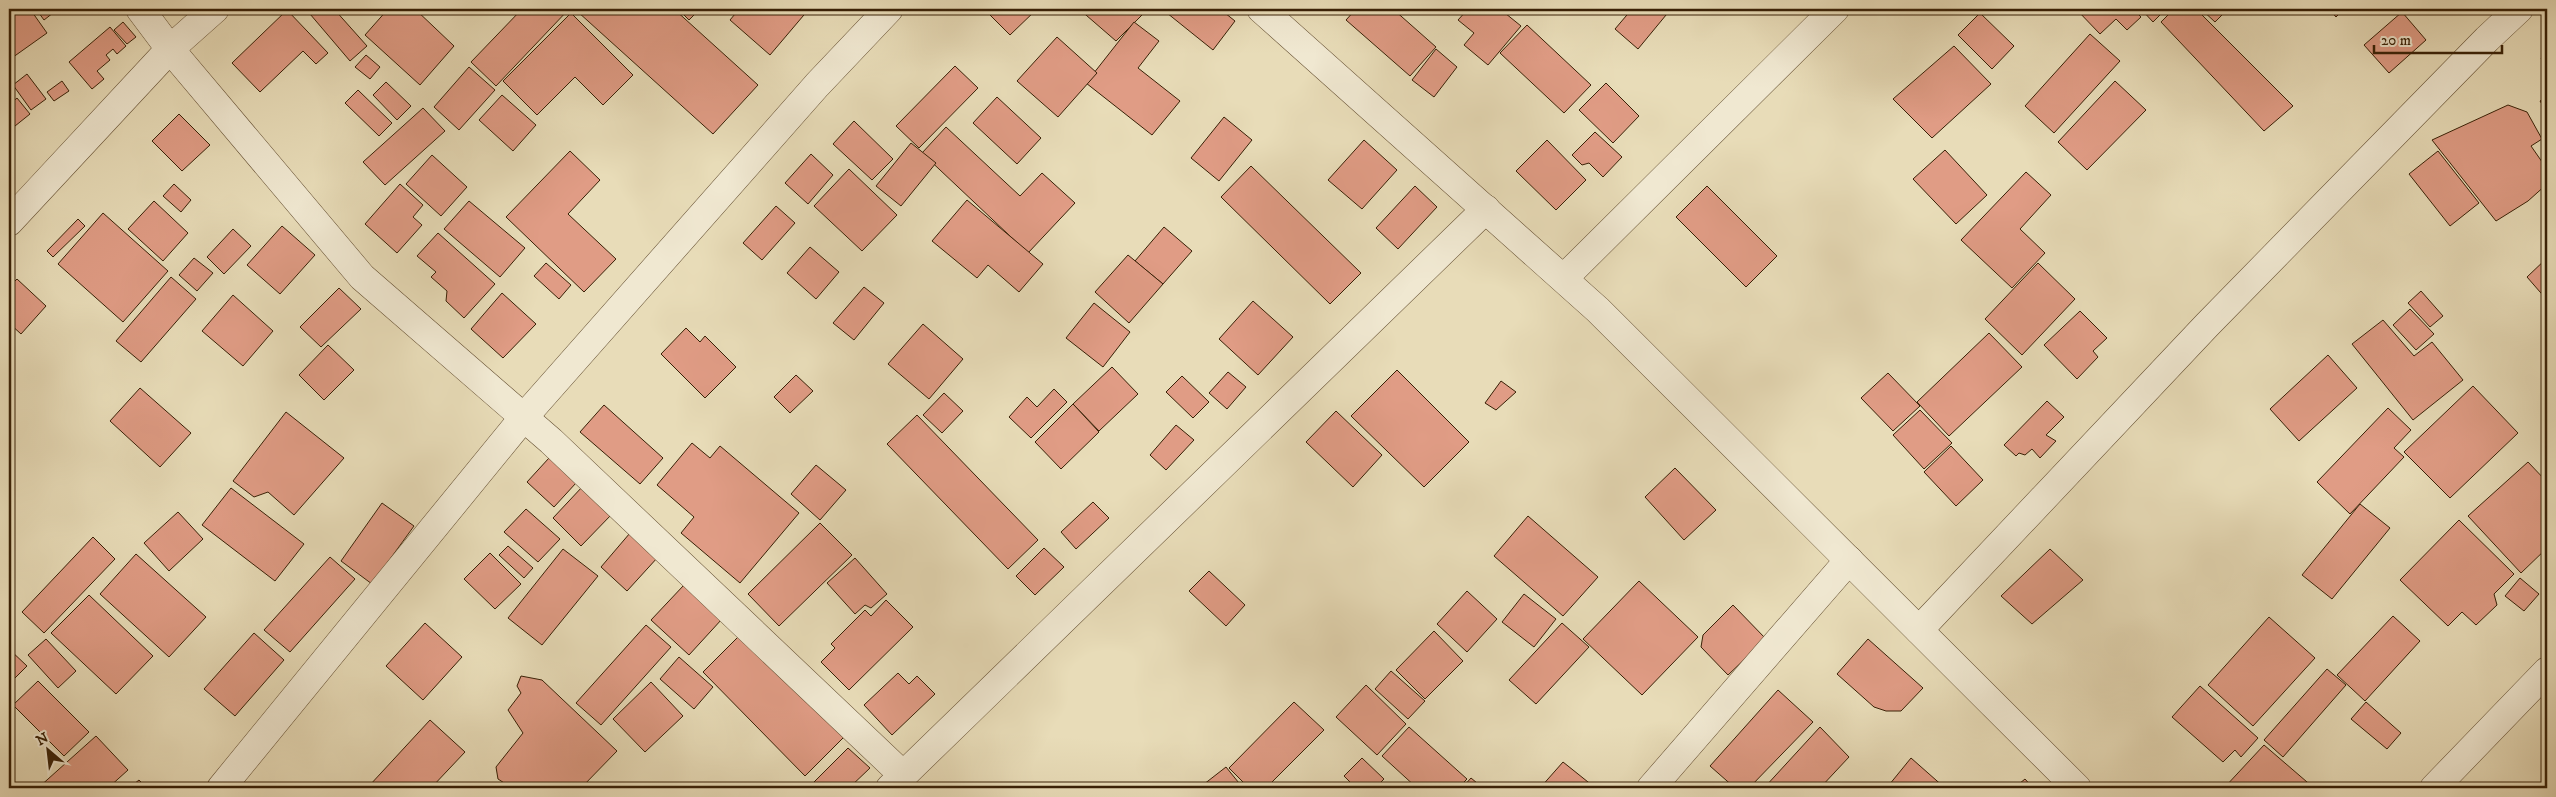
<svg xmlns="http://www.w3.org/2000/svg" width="2556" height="797" font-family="'IM FELL DW Pica',serif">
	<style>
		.building { fill: #e09c85; stroke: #382006 }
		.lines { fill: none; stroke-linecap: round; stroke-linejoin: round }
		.minor-casing { stroke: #644f32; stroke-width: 29 }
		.minor { stroke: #f0e8d1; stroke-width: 28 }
	</style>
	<rect width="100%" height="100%" fill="#e8dcb8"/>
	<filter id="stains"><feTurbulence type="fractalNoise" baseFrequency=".004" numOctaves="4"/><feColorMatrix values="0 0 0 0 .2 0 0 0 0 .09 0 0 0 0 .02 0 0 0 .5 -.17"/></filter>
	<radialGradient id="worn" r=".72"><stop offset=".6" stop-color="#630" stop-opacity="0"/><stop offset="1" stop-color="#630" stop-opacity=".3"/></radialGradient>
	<g class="building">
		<path d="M12,9H30L47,33L9,60V11Z"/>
		<path d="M36,9H58L44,20Z"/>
		<path d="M316,9H334L367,46L350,61L310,14Z"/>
		<path d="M388,9H415L454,46L420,85L365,35Z"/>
		<path d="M522,9H569L496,86L471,62Z"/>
		<path d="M581,9H674L758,85L713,134L578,12Z"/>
		<path d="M678,9H700L689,20Z"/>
		<path d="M729,9H809L770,55L730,20L735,14Z"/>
		<path d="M984,9H1037L1010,35Z"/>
		<path d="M1079,9H1148L1116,41Z"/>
		<path d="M1162,9H1220L1235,21L1213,50Z"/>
		<path d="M1356,9H1393L1436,47L1410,76L1346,20Z"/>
		<path d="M1468,9H1500L1521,26L1488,65L1464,45L1474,33L1458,20Z"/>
		<path d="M1632,9H1671L1638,49L1615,29Z"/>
		<path d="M2076,9H2133L2141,17L2127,30L2116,19L2100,34Z"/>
		<path d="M2141,9H2166L2153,22Z"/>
		<path d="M2174,9H2196L2293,106L2264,131L2161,22Z"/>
		<path d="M2201,9H2228L2215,22Z"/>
		<path d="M2329,9H2344L2336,17Z"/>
		<path d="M287,10L328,53L316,64L303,51L260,92L232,63Z"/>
		<path d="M2402,12L2426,40L2389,73L2364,45Z"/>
		<path d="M571,13L633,75L603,105L575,77L537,115L503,81Z"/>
		<path d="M1980,13L2014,46L1992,69L1958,35Z"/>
		<path d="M123,22L136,37L127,44L114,30Z"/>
		<path d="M1134,22L1159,41L1138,68L1180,101L1152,135L1086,83Z"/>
		<path d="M1527,25L1591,85L1564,113L1500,53Z"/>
		<path d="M110,27L126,46L117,54L113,49L106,55L110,60L97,71L104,79L92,89L69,62Z"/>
		<path d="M2090,34L2120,61L2054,133L2025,106Z"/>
		<path d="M1057,37L1097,73L1058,117L1017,81Z"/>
		<path d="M1954,46L1991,84L1932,138L1893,99Z"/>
		<path d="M1436,49L1457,67L1434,97L1412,80Z"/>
		<path d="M2547,53V68L2541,58Z"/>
		<path d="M366,55L380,67L370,79L355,67Z"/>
		<path d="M955,66L978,88L919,148L896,126Z"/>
		<path d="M469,67L495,90L459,130L434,107Z"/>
		<path d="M27,74L46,99L31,110L13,85Z"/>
		<path d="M62,81L69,91L54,101L47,92Z"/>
		<path d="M2115,81L2146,110L2087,170L2058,142Z"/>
		<path d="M386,82L411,106L397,120L373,95Z"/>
		<path d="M1606,83L1639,116L1613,143L1579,110Z"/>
		<path d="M358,90L392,123L379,136L345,103Z"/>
		<path d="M502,95L536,125L513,151L479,120Z"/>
		<path d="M997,97L1041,138L1017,164L973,123Z"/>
		<path d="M2547,97V112L2540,101Z"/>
		<path d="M17,98L30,114L15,126L9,119V105Z"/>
		<path d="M2508,105L2527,112L2542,139L2531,146L2547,169V184L2528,201L2496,221L2432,140Z"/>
		<path d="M423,108L445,131L385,185L363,162Z"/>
		<path d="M179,114L210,145L182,171L152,141Z"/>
		<path d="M1224,117L1252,140L1219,181L1191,158Z"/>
		<path d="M854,121L893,159L872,180L833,144Z"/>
		<path d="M946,127L1020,196L1042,173L1075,203L1028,253L922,153Z"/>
		<path d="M1595,132L1622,157L1603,177L1589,163L1582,165L1572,155Z"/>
		<path d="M1364,140L1397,170L1362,209L1328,180Z"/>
		<path d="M1547,140L1586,180L1556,210L1516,171Z"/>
		<path d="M911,143L936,163L901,206L876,186Z"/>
		<path d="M1945,150L1987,195L1956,224L1913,179Z"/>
		<path d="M570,151L600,180L568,214L616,259L584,292L506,217Z"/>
		<path d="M2438,151L2479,203L2450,226L2409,174Z"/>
		<path d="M811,154L833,175L808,204L785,183Z"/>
		<path d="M432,155L467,187L441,216L406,184Z"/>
		<path d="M9,164L15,170L9,175Z"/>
		<path d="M1251,166L1361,273L1330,304L1221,197Z"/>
		<path d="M849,169L897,215L862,251L814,206Z"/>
		<path d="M2026,172L2051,195L2020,229L2045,253L2012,288L1961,240Z"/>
		<path d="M174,184L191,200L181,212L163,196Z"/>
		<path d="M400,184L423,205L413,217L422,225L397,253L365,224Z"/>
		<path d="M1415,186L1437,207L1398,249L1376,228Z"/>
		<path d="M1707,186L1777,256L1746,287L1676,217Z"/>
		<path d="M967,200L1043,264L1019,292L988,265L977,278L932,241Z"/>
		<path d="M154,201L188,233L163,261L128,229Z"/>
		<path d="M469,201L525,248L500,277L444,229Z"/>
		<path d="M776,206L795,223L762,260L743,243Z"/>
		<path d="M103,213L168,271L123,322L58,264Z"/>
		<path d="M78,219L85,226L53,257L47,251Z"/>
		<path d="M282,226L315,255L280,294L247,265Z"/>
		<path d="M1164,227L1192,251L1163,284L1135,261Z"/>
		<path d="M233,229L251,246L224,274L207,257Z"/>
		<path d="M438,233L495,284L464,318L446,301L447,291L431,277L436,272L417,256Z"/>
		<path d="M810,247L839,272L816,299L787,273Z"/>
		<path d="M1128,255L1163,284L1129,323L1095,292Z"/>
		<path d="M194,258L213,273L197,291L179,275Z"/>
		<path d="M2547,258V300L2527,277Z"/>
		<path d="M546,263L571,285L559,299L534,276Z"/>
		<path d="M2038,263L2075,299L2022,355L1985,319Z"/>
		<path d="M171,277L196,299L141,362L116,341Z"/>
		<path d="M17,279L46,306L21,334L9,323V287Z"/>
		<path d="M864,287L884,303L854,340L833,323Z"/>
		<path d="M339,288L361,309L321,347L300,327Z"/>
		<path d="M2421,291L2443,316L2430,327L2408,303Z"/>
		<path d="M502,293L536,324L503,358L471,329Z"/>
		<path d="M233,295L273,331L243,366L202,331Z"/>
		<path d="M1253,301L1293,337L1258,375L1219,339Z"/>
		<path d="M1094,303L1130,332L1103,367L1066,338Z"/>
		<path d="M2410,309L2434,334L2416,350L2393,325Z"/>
		<path d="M2080,311L2107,338L2093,351L2098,357L2077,379L2044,345Z"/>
		<path d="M2383,320L2414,356L2432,342L2463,380L2413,420L2352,344Z"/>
		<path d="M923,324L963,359L929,399L888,364Z"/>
		<path d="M686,328L700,342L705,336L736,367L705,398L661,354Z"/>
		<path d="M1989,333L2022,367L1949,436L1917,402Z"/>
		<path d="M328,345L354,370L324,400L299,375Z"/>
		<path d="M2328,355L2357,388L2299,441L2270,409Z"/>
		<path d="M1112,367L1138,394L1099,431L1073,404Z"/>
		<path d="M1397,370L1469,442L1424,487L1351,416Z"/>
		<path d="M1228,372L1246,387L1227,409L1209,393Z"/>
		<path d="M1888,373L1920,406L1893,431L1861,398Z"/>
		<path d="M796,375L813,391L790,413L774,397Z"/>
		<path d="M1182,376L1209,402L1193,418L1166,392Z"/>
		<path d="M1501,381L1516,392L1496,410L1485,403Z"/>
		<path d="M2473,386L2518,433L2450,498L2404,452Z"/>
		<path d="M140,388L191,433L160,467L110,421Z"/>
		<path d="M1054,389L1067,402L1031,438L1009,417L1027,397L1037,407Z"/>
		<path d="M944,393L963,411L942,433L923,415Z"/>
		<path d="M2047,401L2064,417L2046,435L2056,441L2040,458L2032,449L2025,455L2019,453L2016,456L2004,445Z"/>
		<path d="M1073,404L1099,432L1061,469L1035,442Z"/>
		<path d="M604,405L663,458L640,484L580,432Z"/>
		<path d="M2388,408L2411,430L2394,448L2404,457L2350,514L2317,482Z"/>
		<path d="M1920,410L1952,443L1924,469L1893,435Z"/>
		<path d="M1336,411L1382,455L1353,487L1306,442Z"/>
		<path d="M286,412L344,458L294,515L268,492L254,497L233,481Z"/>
		<path d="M917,415L1038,540L1008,569L887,444Z"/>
		<path d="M1176,425L1194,440L1166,470L1150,455Z"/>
		<path d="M692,443L710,458L720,446L799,513L740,583L681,533L694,517L657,485Z"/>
		<path d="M1951,446L1983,480L1956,506L1924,472Z"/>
		<path d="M549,458L576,483L554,507L527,482Z"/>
		<path d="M2528,462L2547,482V548L2521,573L2468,516Z"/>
		<path d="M816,465L846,490L820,520L791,494Z"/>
		<path d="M1675,468L1716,510L1684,540L1645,497Z"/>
		<path d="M583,486L612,514L581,546L553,518Z"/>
		<path d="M231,488L304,544L275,581L202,525Z"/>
		<path d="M1093,502L1109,518L1076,549L1061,532Z"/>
		<path d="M382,503L414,526L372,584L341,561Z"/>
		<path d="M2360,504L2390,528L2332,599L2302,575Z"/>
		<path d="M526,509L560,539L538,562L504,532Z"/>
		<path d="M178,512L203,539L169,571L144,543Z"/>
		<path d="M1528,516L1598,577L1563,616L1494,556Z"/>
		<path d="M2459,520L2514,574L2494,594L2497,605L2476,625L2462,612L2448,626L2400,580Z"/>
		<path d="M820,523L852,555L779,626L748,594Z"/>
		<path d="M630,533L658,557L627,591L601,567Z"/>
		<path d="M93,537L115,559L44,633L22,612Z"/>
		<path d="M508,546L533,568L524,578L499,555Z"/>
		<path d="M1044,548L1064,567L1035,595L1016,576Z"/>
		<path d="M563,549L598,576L542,645L508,618Z"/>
		<path d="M2050,549L2083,580L2032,624L2001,596Z"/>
		<path d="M490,553L521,584L495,609L464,579Z"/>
		<path d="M136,554L206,617L169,657L100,594Z"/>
		<path d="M330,557L355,579L290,652L264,630Z"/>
		<path d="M855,558L887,594L871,608L865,605L855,614L827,583Z"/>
		<path d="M1209,571L1245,605L1226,626L1189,591Z"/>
		<path d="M2520,578L2539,594L2524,611L2505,596Z"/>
		<path d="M1639,581L1698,637L1642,695L1583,639Z"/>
		<path d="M684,585L722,619L689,655L651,620Z"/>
		<path d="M1467,591L1497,619L1467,652L1437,624Z"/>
		<path d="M1524,594L1556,619L1534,647L1502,622Z"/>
		<path d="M89,595L153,656L116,694L51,633Z"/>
		<path d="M886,600L913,627L849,690L821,662L835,648L831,644L865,610L871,616Z"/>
		<path d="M1733,605L1766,639L1728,675L1701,647L1703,635Z"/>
		<path d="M2393,616L2420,641L2365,701L2337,675Z"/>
		<path d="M2269,617L2315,658L2253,726L2208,685Z"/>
		<path d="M425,623L462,657L423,700L386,666Z"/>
		<path d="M1562,623L1589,647L1536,704L1509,680Z"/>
		<path d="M646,625L671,647L601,725L576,703Z"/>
		<path d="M1434,631L1463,661L1425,699L1396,670Z"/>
		<path d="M254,633L284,660L235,716L204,689Z"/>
		<path d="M741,634L844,737L805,776L703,672Z"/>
		<path d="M46,639L76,671L58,688L28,655Z"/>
		<path d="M1868,639L1923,688L1901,711H1886L1874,707L1837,674Z"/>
		<path d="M9,649L27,666L9,684Z"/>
		<path d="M679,657L713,687L694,709L660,679Z"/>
		<path d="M2327,669L2346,685L2283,757L2264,740Z"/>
		<path d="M1391,671L1425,701L1408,719L1375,689Z"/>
		<path d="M898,673L909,684L917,676L935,694L892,735L864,705Z"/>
		<path d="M521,676L542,680L617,751L581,788H512L498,779L496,767L523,733L508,710L521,693L517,686Z"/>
		<path d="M38,681L89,732L64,756L13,705Z"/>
		<path d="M651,682L683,716L645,752L613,719Z"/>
		<path d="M1366,685L1406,724L1377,755L1336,717Z"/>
		<path d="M2200,686L2258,738L2241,757L2235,750L2223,762L2172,717Z"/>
		<path d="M1778,690L1813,722L1749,788H1735L1710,766Z"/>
		<path d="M1294,702L1324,730L1266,788H1249L1229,768Z"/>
		<path d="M2366,702L2401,733L2387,749L2351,719Z"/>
		<path d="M430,720L465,752L431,788H372L369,786Z"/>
		<path d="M1409,727L1467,779L1458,788H1417L1382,756Z"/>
		<path d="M1820,727L1849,757L1820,788H1764Z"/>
		<path d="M96,736L128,770L108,788H38Z"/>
		<path d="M2264,745L2314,788H2224Z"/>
		<path d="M848,748L870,768L849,788H808Z"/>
		<path d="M1362,758L1384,779L1375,788H1356L1344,776Z"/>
		<path d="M1911,758L1945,788H1892L1889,785Z"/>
		<path d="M1563,762L1593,786L1591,788H1540Z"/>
		<path d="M1226,767L1243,788H1199Z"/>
		<path d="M1471,778L1483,788H1462Z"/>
		<path d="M2025,779L2033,788H2014Z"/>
		<path d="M139,780L147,788H129Z"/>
	</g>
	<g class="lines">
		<g class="minor-casing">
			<g id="minor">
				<path d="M140,9L170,49L362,277L551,441L903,775"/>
				<path d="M1261,9L1598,310L2077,788"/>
				<path d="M9,222L170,49L215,9"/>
				<path d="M1564,278L1835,9"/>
				<path d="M1919,630L2207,325L2487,39L2519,9"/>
				<path d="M221,788L524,417L817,85L889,9"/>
				<path d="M890,788L1486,209"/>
				<path d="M1651,788L1849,560"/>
				<path d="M2434,788L2547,671"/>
			</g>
		</g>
		<use href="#minor" class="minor"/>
	</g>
	<rect width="2556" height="797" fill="none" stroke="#e8dcb8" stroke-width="30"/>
	<rect x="10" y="10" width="2536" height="777" fill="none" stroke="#382006" stroke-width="2.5"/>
	<rect x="15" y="15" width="2526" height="767" fill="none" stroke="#382006"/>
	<g transform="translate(48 750) rotate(332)" stroke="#f0e8d1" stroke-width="4" paint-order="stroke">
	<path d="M0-4L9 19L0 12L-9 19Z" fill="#382006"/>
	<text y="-8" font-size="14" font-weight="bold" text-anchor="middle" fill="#382006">N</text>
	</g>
	<path d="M2374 45v8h128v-8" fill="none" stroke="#382006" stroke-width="2.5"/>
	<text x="2381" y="45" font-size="15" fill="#382006" stroke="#f0e8d1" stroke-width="4" paint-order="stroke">20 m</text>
	<rect width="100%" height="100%" filter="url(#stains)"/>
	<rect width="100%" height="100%" fill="url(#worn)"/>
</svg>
